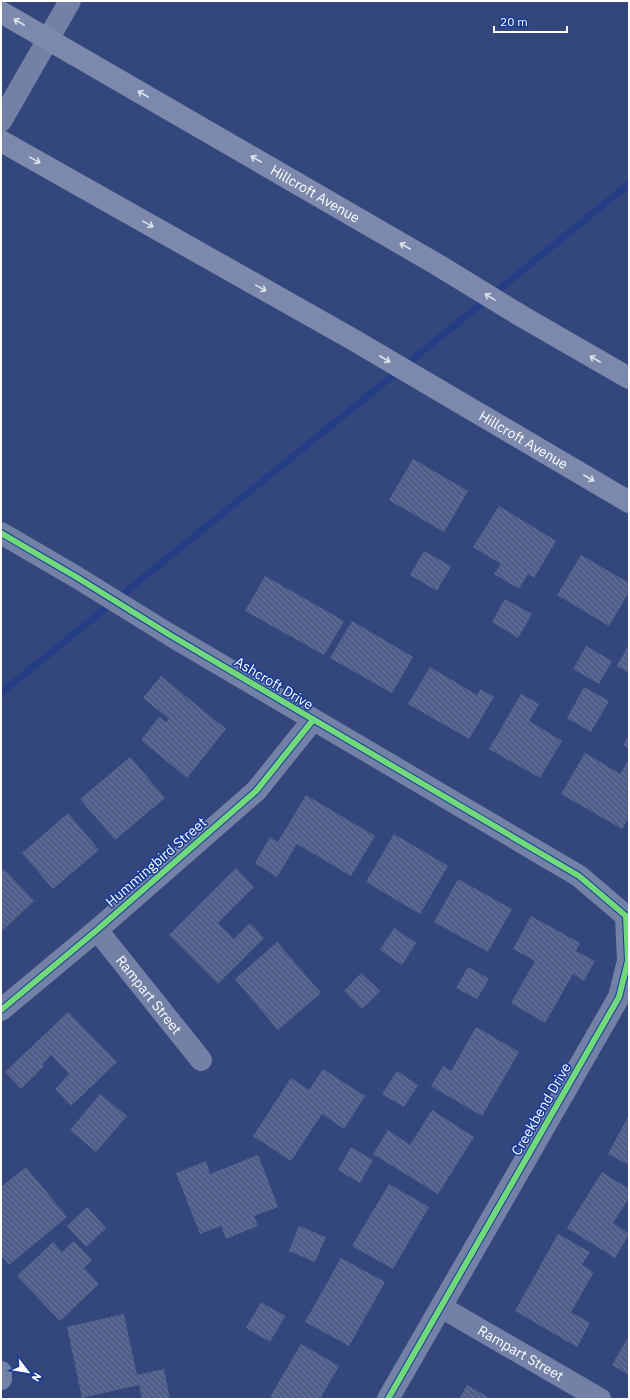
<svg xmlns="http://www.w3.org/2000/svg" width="630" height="1400" font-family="'IBM Plex Sans',sans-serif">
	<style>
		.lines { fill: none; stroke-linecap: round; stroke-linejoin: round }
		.stream { stroke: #243e86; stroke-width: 7 }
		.building { fill: url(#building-back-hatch) }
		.minor { stroke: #7481a7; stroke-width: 22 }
		.major { stroke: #7c89ac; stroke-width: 22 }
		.cycleway-casing { stroke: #153a9b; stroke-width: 8 }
		.cycleway { stroke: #71d979; stroke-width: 6 }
		.oneway { stroke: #dee2ea }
		.labels { text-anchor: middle; stroke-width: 3; stroke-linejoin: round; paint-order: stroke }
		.street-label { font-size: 14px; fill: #fff; stroke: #153a9b }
	</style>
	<defs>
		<pattern id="building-back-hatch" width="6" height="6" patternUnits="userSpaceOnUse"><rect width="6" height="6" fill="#505f8a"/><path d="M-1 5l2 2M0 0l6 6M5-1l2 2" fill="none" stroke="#6a779c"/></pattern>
	</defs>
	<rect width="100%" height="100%" fill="#34477c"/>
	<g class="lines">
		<path class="stream" d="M1,693L629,184"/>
	</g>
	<g class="building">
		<path d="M413,459L468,491L444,532L389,500Z"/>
		<path d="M499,506L556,541L534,578L528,574L519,589L494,574L501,564L473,547Z"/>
		<path d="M424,551L451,566L437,591L410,575Z"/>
		<path d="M581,555L629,583V592L609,626L557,595Z"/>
		<path d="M265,576L344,621L324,655L245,611Z"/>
		<path d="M505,599L532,614L518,638L492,622Z"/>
		<path d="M352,621L413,657L392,693L330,658Z"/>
		<path d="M629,644V673L617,666Z"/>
		<path d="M586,646L612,661L599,684L573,669Z"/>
		<path d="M430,667L477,695L480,689L494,697L469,739L408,704Z"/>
		<path d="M161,676L226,729L187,778L141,740L159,717L166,722L169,719L143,698Z"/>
		<path d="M584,687L609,701L591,732L567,718Z"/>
		<path d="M521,694L539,704L529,721L562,741L540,778L489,749Z"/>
		<path d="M629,735V748L623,745Z"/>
		<path d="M585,753L620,774L629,759V817L622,829L561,794Z"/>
		<path d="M130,757L165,798L115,840L80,799Z"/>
		<path d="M306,795L375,836L351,876L297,844L277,877L255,863L270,837L278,842Z"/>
		<path d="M68,813L99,850L53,889L22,853Z"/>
		<path d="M394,834L448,866L420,914L366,882Z"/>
		<path d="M236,868L254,887L218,923L234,939L250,923L264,938L218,984L169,935Z"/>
		<path d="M4,869L34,901L1,932V871Z"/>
		<path d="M458,879L512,909L488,952L434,922Z"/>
		<path d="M531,916L580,943L576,951L595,961L584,981L573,974L545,1023L511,1003L535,961L513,949Z"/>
		<path d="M394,928L416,943L402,965L380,950Z"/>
		<path d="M277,942L321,993L278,1030L235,979Z"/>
		<path d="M468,967L489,979L477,999L456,988Z"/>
		<path d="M361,973L380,991L362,1009L344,991Z"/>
		<path d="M68,1012L117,1062L71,1106L55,1089L69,1074L51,1055L42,1064L44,1066L21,1089L5,1072Z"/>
		<path d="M476,1027L519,1052L482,1116L431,1086L443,1066L451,1071Z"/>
		<path d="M323,1069L365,1096L344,1129L322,1114L291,1161L253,1136L291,1078L309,1090Z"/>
		<path d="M397,1071L418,1085L404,1107L382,1094Z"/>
		<path d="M100,1094L127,1116L96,1152L70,1130Z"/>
		<path d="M432,1110L474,1137L438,1194L373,1154L388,1130L410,1145Z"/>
		<path d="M629,1115V1165L608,1154Z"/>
		<path d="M351,1147L373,1160L360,1183L338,1170Z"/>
		<path d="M258,1155L278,1207L254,1216L258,1226L226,1239L221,1226L200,1234L176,1173L206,1161L210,1174Z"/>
		<path d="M26,1167L67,1217L9,1265L1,1255V1187Z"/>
		<path d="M602,1172L629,1189V1198L613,1223L629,1234L615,1258L567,1228Z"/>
		<path d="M389,1184L429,1207L393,1269L352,1246Z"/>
		<path d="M87,1207L106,1228L86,1247L67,1226Z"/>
		<path d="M299,1226L326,1237L315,1262L289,1251Z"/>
		<path d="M558,1234L590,1252L582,1265L594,1272L571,1312L590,1323L577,1347L515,1311Z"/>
		<path d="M74,1241L92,1260L84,1268L99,1284L60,1321L17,1276L53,1242L62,1252Z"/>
		<path d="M341,1258L385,1282L349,1346L305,1322Z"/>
		<path d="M261,1302L285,1316L270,1342L246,1328Z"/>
		<path d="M124,1314L137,1375L164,1369L170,1399H142L139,1385L82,1398L67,1327Z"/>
		<path d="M627,1339L629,1341V1375L612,1365Z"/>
		<path d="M301,1344L339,1366L320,1399H269Z"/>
		<path d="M467,1385L491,1399H459Z"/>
	</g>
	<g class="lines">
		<g class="minor">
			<path d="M1,121L70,1"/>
			<path d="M1,533L78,578L170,635L579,876L626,916L628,961L619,997L388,1399"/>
			<path id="s1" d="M97,930L201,1060"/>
			<path d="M1,1010L97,930L256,791L313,720"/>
			<path id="s2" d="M441,1307L600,1399"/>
			<path d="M1,1372V1379"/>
		</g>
		<g class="major">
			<path id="s3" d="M1,12L438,265L523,317L629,378"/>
			<path id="s4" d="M1,141L352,339L629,502"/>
		</g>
		<g class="cycleway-casing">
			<g id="cycleway">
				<path d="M1,533L78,578L170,635L579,876L626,916L628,961L619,997L388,1399"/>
				<path d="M1,1010L97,930L256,791L313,720"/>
			</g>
		</g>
		<use href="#cycleway" class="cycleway"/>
	</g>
	<defs><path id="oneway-shaft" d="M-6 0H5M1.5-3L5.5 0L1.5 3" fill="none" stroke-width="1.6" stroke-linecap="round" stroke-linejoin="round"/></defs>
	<g class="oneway">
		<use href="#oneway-shaft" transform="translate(19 22) rotate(-150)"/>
		<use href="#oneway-shaft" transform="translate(143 94) rotate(-150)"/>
		<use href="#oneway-shaft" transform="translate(256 159) rotate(-150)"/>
		<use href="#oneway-shaft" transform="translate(35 160) rotate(29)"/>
		<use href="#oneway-shaft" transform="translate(148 224) rotate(29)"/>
		<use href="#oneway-shaft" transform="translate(405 246) rotate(-150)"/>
		<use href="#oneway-shaft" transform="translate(261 288) rotate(29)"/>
		<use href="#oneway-shaft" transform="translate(490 297) rotate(-148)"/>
		<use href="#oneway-shaft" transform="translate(385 359) rotate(30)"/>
		<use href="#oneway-shaft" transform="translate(595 359) rotate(-150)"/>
		<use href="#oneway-shaft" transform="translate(589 478) rotate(30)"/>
	</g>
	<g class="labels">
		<g class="street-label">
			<text dy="5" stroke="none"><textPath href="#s3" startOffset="363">Hillcroft Avenue</textPath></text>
			<text dy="5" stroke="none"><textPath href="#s4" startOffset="602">Hillcroft Avenue</textPath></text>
			<text transform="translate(274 683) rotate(31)" y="5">Ashcroft Drive</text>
			<text transform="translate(156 862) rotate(-41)" y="5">Hummingbird Street</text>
			<text dy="5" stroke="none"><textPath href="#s1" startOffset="83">Rampart Street</textPath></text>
			<text transform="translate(541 1109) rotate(-60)" y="5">Creekbend Drive</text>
			<text dy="5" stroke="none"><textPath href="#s2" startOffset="92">Rampart Street</textPath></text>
		</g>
	</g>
	<rect width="630" height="1400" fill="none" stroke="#ffffff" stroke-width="4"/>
	<g transform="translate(28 1372) rotate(121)" stroke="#153a9b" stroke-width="3" paint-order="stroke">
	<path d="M0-3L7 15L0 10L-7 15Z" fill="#ffffff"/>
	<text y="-6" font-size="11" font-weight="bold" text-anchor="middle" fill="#ffffff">N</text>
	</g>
	<path d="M494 26v6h73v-6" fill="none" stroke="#ffffff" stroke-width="2"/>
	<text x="500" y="26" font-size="12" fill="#ffffff" stroke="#153a9b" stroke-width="3" paint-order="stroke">20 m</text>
</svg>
